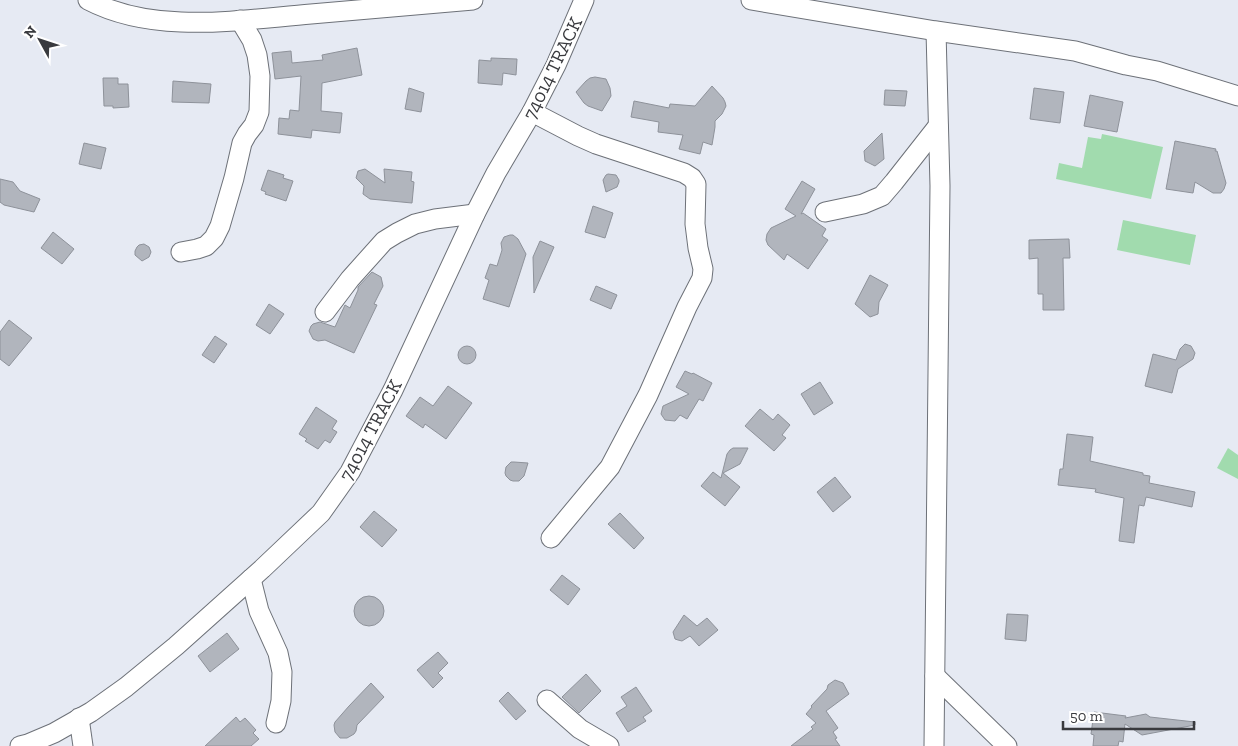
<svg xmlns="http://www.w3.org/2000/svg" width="1238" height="746" font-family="'Zilla Slab',serif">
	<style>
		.green { fill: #a1dbae }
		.building { fill: #b1b5bd; stroke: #8e929a }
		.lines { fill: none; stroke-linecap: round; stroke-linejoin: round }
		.minor-casing { stroke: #6d7178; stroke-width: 21 }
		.minor { stroke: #fff; stroke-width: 19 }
		.labels { text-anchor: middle; stroke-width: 4; stroke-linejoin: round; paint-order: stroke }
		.street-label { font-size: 19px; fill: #393a3e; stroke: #fff }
	</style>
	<rect width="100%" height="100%" fill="#e6eaf3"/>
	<g class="green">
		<path d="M1102,134L1163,147L1151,199L1056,179L1059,163L1082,168L1088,137L1101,139Z"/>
		<path d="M1123,220L1196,235L1190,265L1117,250Z"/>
		<path d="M1228,448L1238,455V479L1217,468Z"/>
	</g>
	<g class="building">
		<path d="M357,48L362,75L322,83L321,111L342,113L340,133L312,130L311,138L278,134L279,118L289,119L290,110L299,111L301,76L275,79L272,53L291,51L292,63L323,60L322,55Z"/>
		<path d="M491,58L517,59L516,75L503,73L502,85L478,83L479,60L491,61Z"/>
		<path d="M595,77L606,79L610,88L611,96L602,111L588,106L584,103L576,92L586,81L590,78Z"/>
		<path d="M103,78H118V84H128L129,107L113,108V106H104Z"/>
		<path d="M173,81L211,84L209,103L172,102Z"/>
		<path d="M712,86L723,98L725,102L726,106L722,114L715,121V127L712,145L703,142L700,154L679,149L683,135L658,132L659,122L631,117L634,101L669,108L670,104L695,106Z"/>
		<path d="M409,88L424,93L421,112L405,109Z"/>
		<path d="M1034,88L1064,92L1060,123L1030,119Z"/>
		<path d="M885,90L907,91L905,106L884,105Z"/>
		<path d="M1090,95L1123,102L1117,132L1084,126Z"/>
		<path d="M882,133L884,159L875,166L865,161L864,151Z"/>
		<path d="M1175,141L1216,149L1215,151H1217L1226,183L1224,189L1221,193H1213L1195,182L1193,193L1166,189Z"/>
		<path d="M84,143L106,148L101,169L79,164Z"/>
		<path d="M365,169L385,183L384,169L412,172L411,181L414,182L412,203L370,199L363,194L364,186L356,178L358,171Z"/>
		<path d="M268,170L284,175L283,178L293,181L286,201L265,194L266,192L261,190Z"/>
		<path d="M608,174L616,175L619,180V182L617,187L606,192L603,180L606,175Z"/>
		<path d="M0,179L13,182L20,191L40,199L34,212L4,205L0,202Z"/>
		<path d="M802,181L815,189L801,214L803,213L826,229L822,236L828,240L808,269L787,254L784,260L768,245L766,240L767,234L771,228L796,216L785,209Z"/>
		<path d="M593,206L613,213L605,238L585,232Z"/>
		<path d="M53,232L74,249L62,264L41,248Z"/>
		<path d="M510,235H513L518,239L526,254L509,307L483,299L489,280L485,278L490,264L497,266L502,250L501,243L504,237Z"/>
		<path d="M1069,239L1070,258H1063L1064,310H1043V294H1038V258L1029,259V240Z"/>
		<path d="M540,241L554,247L534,293L533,257Z"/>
		<path d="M144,244L149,247L151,252L149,257L142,261L135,255V251L137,247L139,245Z"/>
		<path d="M372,272L381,277L383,286L374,304L377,305L354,353L325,340L318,341L313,339L309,331L311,326L313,324L320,322L335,327L345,305L350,308L358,290V287Z"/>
		<path d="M870,275L888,285L879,302L878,314L870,317L855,304Z"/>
		<path d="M596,286L617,295L611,309L590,300Z"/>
		<path d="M269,304L284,314L270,334L256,325Z"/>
		<path d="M9,320L32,338L9,366L0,359V332Z"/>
		<path d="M215,336L227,344L214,363L202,355Z"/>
		<path d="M1185,344L1191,346L1195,353L1193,359L1178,369L1172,393L1145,386L1153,354L1176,360L1180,349Z"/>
		<circle cx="467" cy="355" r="9"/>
		<path d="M685,371L692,374L693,373L712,383L703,401L699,399L687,419L680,415L675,421L665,420L661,414L663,406L689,394L676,387Z"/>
		<path d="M820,382L833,403L814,415L801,394Z"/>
		<path d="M448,386L472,403L446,439L425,424L423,428L406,416L420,397L433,406Z"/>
		<path d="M316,407L337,421L332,429L337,432L330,443L325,440L318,449L305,441L307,439L299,434Z"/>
		<path d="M760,409L773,420L778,414L790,425L782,435L786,438L774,451L745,426Z"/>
		<path d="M1067,434L1093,437L1090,461L1143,473V475L1150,476L1149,483L1195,492L1192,507L1146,497L1144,506L1139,505L1134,543L1119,541L1124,498L1095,492L1096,489L1058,485L1060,469H1063Z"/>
		<path d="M733,448H748L740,464L723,473L740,487L725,506L701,486L713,472L721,478L727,454L730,450Z"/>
		<path d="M511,462H514L528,463L524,476L519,481H513L510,480L506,476L505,473L506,467Z"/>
		<path d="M835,477L851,497L833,512L817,492Z"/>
		<path d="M374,511L397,530L382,547L360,527Z"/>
		<path d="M620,513L644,538L634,549L608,524Z"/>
		<path d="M562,575L580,589L568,605L550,590Z"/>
		<circle cx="369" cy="611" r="15"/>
		<path d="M1007,614L1028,615L1026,641L1005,639Z"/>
		<path d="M684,615L697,626L707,618L718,630L699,646L690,636L682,641L678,640L675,639L673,632Z"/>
		<path d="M227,633L239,649L210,672L198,656Z"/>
		<path d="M438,652L448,663L438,673L443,678L433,688L417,670Z"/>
		<path d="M586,674L601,691L579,713L562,697Z"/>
		<path d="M835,680L843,683L849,694L826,711L838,728L833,732L837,738L835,739L840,746H791L813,729L811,727L816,723L806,714L812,707L811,706L827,689L828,685Z"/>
		<path d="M371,683L384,697L357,725L356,731L354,734L347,738H340L335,732L334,725L335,722L349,706Z"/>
		<path d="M636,687L652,711L643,717L646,721L628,732L616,713L627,706L621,697Z"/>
		<path d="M508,692L526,711L516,720L499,701Z"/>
		<path d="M1094,712L1126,716L1125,718L1146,714L1150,717L1195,722V725L1142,735L1125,724L1123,742L1119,741L1118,746H1093L1094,735L1091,734Z"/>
		<path d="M236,717L240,722L245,718L256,730L253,733L259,739L251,746H205Z"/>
	</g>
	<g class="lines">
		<g class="minor-casing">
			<g id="minor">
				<path d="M88,0C155,35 238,20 311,14C365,9 419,5 473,0"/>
				<path d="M751,0L936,31L1075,51L1126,65L1157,71L1238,96"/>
				<path d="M532,112L578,136L596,144L684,173L692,178L696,184L695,224L698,248L703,269L702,278L687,307L648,395L610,467L551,538"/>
				<path d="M825,212L863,204L882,196L894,182L938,126"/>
				<path d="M181,252L197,249L206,246L214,238L220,226L234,178L242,143L247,134L254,125L259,112L260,76L257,55L252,40L240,20"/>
				<path d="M325,312L350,279L384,241L397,233L415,224L435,219L475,214"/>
				<path d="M251,579L259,611L278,653L282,672L281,701L276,723"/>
				<path d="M935,676L1007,746"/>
				<path d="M547,700L580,729L609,746"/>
				<path d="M79,718L83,746"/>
				<path d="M20,746L28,744L54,733L91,712L126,687L176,646L262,569L321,513L350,472L393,390L475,214L496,173L532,112L556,65L584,0"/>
				<path d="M934,746L940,186L936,31"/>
			</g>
		</g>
		<use href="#minor" class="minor"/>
	</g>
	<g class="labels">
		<g class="street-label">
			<text transform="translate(552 68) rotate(-64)" y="7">74014 TRACK</text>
			<text transform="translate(370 430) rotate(-62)" y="7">74014 TRACK</text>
		</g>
	</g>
	<g transform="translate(40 40) rotate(310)" stroke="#ffffff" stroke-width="4" paint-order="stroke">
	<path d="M0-4L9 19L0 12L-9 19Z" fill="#393a3e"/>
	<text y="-8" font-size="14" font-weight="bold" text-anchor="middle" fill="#393a3e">N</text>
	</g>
	<path d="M1063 721v8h131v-8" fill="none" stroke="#393a3e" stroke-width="2.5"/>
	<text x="1070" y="721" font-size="15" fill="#393a3e" stroke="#ffffff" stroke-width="4" paint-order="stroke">50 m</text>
</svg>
